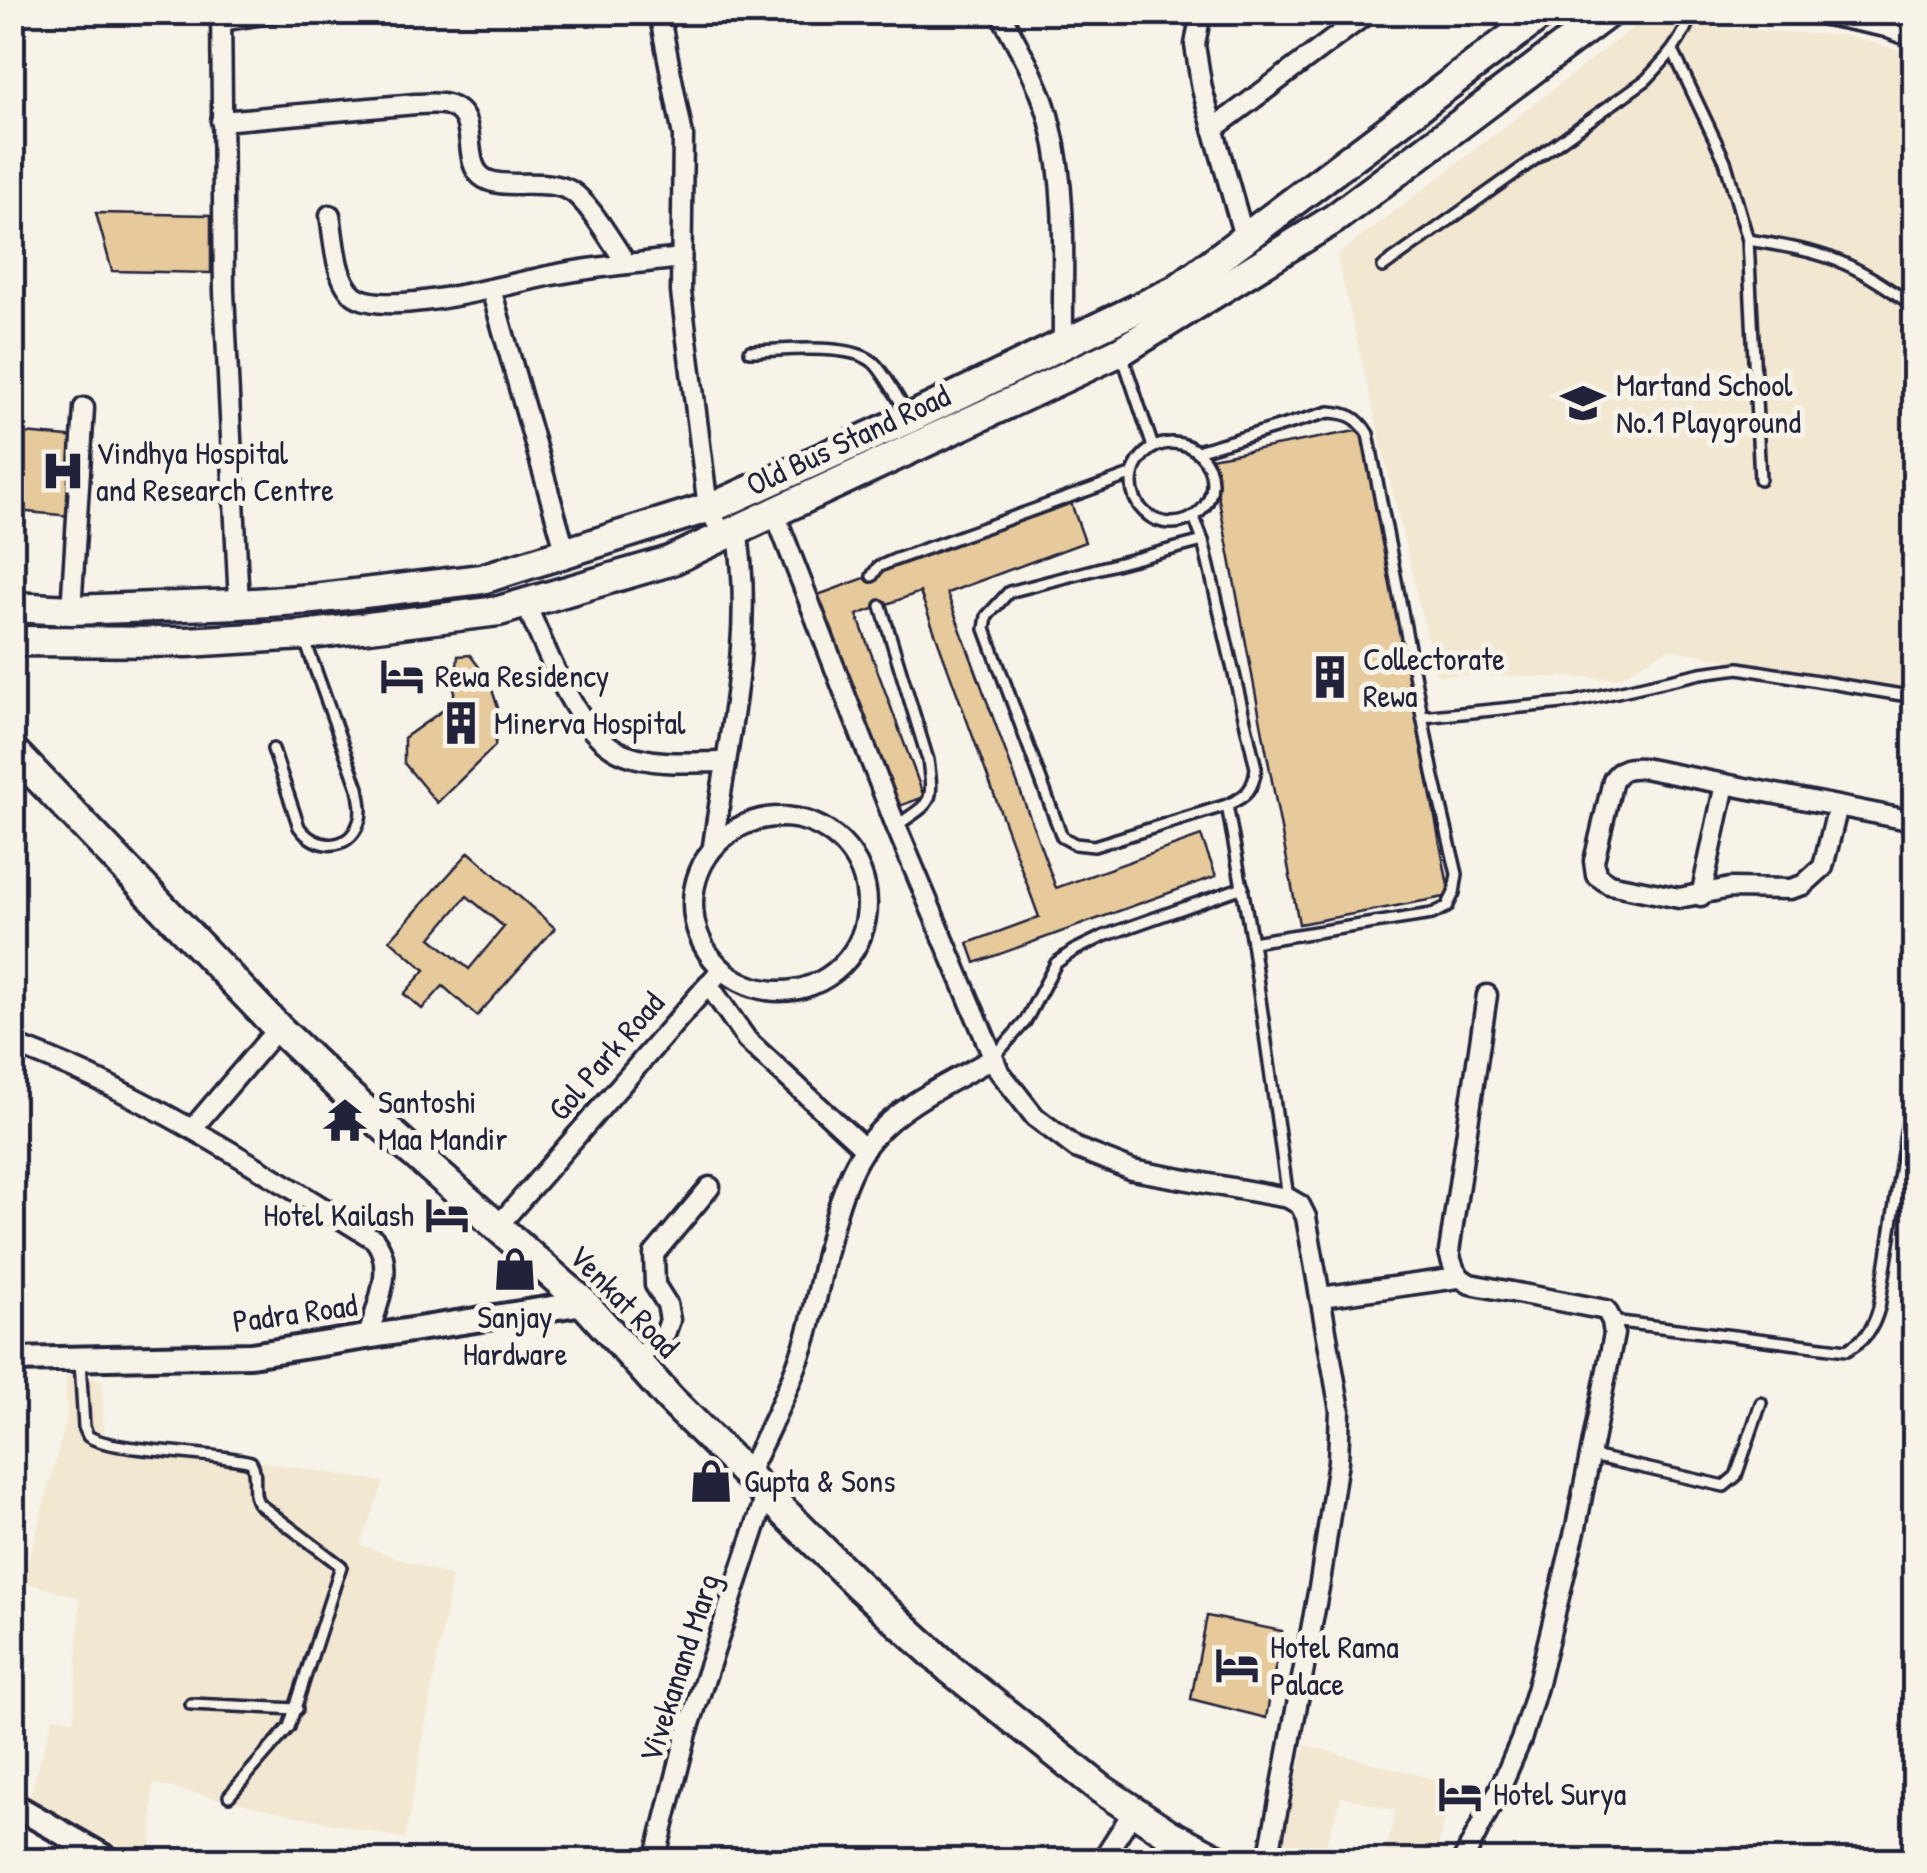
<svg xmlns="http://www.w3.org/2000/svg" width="1927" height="1873" font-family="'Patrick Hand',sans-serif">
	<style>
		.built { fill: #f2e7d1 }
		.building { fill: #e7ca9b; stroke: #22223b; stroke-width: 2.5; fill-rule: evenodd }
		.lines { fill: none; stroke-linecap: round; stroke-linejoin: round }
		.service-casing { stroke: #22223b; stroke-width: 16 }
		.minor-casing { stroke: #22223b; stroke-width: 25 }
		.tertiary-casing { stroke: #22223b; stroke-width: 30 }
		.primary-casing { stroke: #22223b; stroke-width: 35 }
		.service { stroke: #f7f3e8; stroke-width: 9 }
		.minor { stroke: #f7f3e8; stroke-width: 18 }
		.tertiary { stroke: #f7f3e8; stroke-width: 22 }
		.primary { stroke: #f7f3e8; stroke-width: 28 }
		.labels { text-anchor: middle; stroke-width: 10; stroke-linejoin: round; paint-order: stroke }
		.poi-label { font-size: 32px; fill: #22223b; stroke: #f7f3e8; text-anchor: start }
		.street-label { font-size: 32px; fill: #22223b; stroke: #f7f3e8 }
	</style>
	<rect width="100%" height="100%" fill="#f7f3e8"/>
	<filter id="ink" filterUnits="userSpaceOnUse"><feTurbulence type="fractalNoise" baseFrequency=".01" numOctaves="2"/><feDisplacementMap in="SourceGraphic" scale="20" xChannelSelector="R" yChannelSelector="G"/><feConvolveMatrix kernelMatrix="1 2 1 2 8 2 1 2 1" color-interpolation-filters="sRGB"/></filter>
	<g filter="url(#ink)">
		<g class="built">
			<path d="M1639,23L1849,36L1914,55V694L1668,649L1617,678L1436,675L1337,256Z"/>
			<path d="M65,1376L102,1379L104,1436L384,1482L360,1545L452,1577L405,1839L153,1784L151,1860L28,1802L53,1717L74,1720L80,1598L23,1582L67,1417Z"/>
			<path d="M1305,1745L1452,1784L1435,1860H1383L1396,1811L1341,1796L1324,1853L1281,1841Z"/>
		</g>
		<g class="building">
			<path d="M96,213L211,215V273L112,271Z"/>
			<path d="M1361,430L1450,896L1299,924L1211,458Z"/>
			<path d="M24,433L78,438L71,516L17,511Z"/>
			<path d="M1071,503L1085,542L947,593L1056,888L1201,836L1216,876L975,963L968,943L1039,917L920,592L857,615L924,797L894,808L815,596Z"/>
			<path d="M470,655L489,680L498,708L495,746L437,803L404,763V738L453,703L458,656Z"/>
			<path d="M469,852L555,928L477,1016L443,986L422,1009L404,994L425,970L390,940ZM467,896L504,927L469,969L431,938Z"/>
			<path d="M1207,1616L1282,1631L1266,1718L1191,1699Z"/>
		</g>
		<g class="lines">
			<g class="service-casing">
				<g id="service">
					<path d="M1673,51L1725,161L1748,240L1760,479"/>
					<path d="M1748,240C1824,252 1853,260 1914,307"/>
					<path d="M1383,267L1646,80C1666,59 1683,41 1692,12"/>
					<path d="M750,351C780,351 856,341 876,365C888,379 897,397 907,413"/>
					<path d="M1122,355L1153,447"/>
					<circle cx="1172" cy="483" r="40"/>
					<path d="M1197,451L1329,412C1348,413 1358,417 1368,434L1433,773L1457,874L1454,893L1447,907L1432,914L1252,942"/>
					<path d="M1194,517L1203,541L1256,768C1253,790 1247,796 1227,805L1252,942L1288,1198"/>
					<path d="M1203,541L1009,592L987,616L985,629L1062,837L1075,844L1094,846L1227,805"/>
					<path d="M872,576L878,567L894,560L1133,474"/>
					<path d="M881,606L928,760C934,805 932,801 896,826"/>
					<path d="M1422,717L1573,702L1701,673L1739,668L1914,697"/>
					<path d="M273,749L299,827C315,850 349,852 359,822C363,811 360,800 358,788L304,638"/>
					<path d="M993,1058L1025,1022L1056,963L1073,951L1104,936L1243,887"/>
					<path d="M1612,1321L1847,1350C1866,1339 1873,1329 1879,1308L1908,1120"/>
					<path d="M80,1361L84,1427L88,1436C110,1452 215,1452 251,1462C259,1475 250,1492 259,1504L341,1566L289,1727L229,1796"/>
					<path d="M1592,1456L1724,1486L1736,1476L1761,1403"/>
					<path d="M191,1704L297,1709"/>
				</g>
			</g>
			<g class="minor-casing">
				<g id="minor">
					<path d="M221,12L224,292L239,604"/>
					<path d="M659,12L683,136L681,292L708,508L724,536"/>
					<path d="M1201,12L1195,45L1202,89L1244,237"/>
					<path d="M1811,12L1886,27L1914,38"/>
					<path d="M221,21L275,12"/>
					<path d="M1005,22C1023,55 1043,90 1051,127C1068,196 1062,272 1063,343"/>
					<path d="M221,121L416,104C425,104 438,102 447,105C481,114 461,158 481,176C499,192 545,176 571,191C590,203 613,245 627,264"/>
					<path d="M1213,129L1369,12"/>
					<path d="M330,215C334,238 335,280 354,295C387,320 517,281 558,274C599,266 640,263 681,258"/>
					<path d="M491,289L566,553"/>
					<path d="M774,511L896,826L999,1071L1035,1117L1076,1148L1132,1170L1288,1198L1300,1205L1306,1217L1340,1410L1338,1461L1320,1582L1268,1860"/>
					<path d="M525,603C547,649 575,736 625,754C656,766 692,762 725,762"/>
					<path d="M71,610L84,408"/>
					<path d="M1838,806L1823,867L1803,885L1790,889L1730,888L1679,898L1609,884L1596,875L1594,861L1613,780C1621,768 1629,767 1643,768L1914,821"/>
					<circle cx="780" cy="904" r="87"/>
					<path d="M713,846C727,744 755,632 737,530"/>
					<path d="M1701,896L1725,784"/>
					<path d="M708,984L747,1040L865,1149"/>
					<path d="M12,1044C142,1091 257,1168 374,1239C397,1266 376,1306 368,1337"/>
					<path d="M192,1129L278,1028"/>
					<path d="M497,1227L721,970"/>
					<path d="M1321,1297L1458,1278"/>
					<path d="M635,1361L665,1334L670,1320L667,1304L655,1285L654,1254L710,1187"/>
					<path d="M746,1476C768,1433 790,1388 805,1342C824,1283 831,1186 872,1139C903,1102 953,1082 993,1058"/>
					<path d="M655,1860L687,1733L766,1495"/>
					<path d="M1102,1860L1133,1812"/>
					<path d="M1463,1860L1500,1788L1521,1740L1537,1687L1576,1527L1614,1334L1612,1321L1606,1310L1470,1284C1455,1276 1453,1268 1449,1252L1487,995"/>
				</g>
			</g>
			<g class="tertiary-casing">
				<g id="tertiary">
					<path d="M12,1360L251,1355L584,1303"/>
					<path d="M12,1804L110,1860"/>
				</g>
			</g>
			<g class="primary-casing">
				<g id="primary">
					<path d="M12,607L71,610L239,604L313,599L482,579L720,504L910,418L1176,290L1545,12"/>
					<path d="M12,641L187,642L304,635L499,611L670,561L1121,351L1334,219L1609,12"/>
					<path d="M12,750L278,1028L349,1096L584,1303L670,1399L860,1587L950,1669L1101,1789L1169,1834L1219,1860"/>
				</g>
			</g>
			<use href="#service" class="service"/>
			<use href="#minor" class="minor"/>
			<use href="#tertiary" class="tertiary"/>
			<use href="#primary" class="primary"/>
		</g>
	</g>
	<defs>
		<g id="school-bare" transform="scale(3.45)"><path d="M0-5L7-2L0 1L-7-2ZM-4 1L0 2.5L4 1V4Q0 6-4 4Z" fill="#22223b" stroke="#f7f3e8" stroke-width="2.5" paint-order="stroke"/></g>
		<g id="hospital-bare" transform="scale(3.45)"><path d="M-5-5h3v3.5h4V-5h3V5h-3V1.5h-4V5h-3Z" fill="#22223b" stroke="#f7f3e8" stroke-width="2.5" paint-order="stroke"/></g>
		<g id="hotel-bare" transform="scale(3.45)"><path d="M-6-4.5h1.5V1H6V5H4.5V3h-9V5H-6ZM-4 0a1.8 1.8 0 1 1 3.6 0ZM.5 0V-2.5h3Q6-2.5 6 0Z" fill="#22223b" stroke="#f7f3e8" stroke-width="2.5" paint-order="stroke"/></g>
		<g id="building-bare" transform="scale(3.45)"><path d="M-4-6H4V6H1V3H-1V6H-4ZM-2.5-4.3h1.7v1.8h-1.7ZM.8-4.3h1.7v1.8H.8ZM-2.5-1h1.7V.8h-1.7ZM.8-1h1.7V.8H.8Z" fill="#22223b" stroke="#f7f3e8" stroke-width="2.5" paint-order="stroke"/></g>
		<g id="temple-bare" transform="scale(3.45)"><path d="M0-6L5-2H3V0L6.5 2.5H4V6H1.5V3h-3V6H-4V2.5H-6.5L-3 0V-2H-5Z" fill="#22223b" stroke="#f7f3e8" stroke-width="2.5" paint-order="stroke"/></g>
		<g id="shop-bare" transform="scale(3.45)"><path d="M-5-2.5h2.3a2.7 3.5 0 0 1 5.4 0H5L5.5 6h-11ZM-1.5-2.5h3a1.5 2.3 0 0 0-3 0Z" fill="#22223b" stroke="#f7f3e8" stroke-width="2.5" paint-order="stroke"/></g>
	</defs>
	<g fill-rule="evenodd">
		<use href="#school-bare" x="1583" y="403"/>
		<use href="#hospital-bare" x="63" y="471"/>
		<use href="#hotel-bare" x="402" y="676"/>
		<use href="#building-bare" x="1330" y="677"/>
		<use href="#building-bare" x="461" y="723"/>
		<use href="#temple-bare" x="345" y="1120"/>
		<use href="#hotel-bare" x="447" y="1215"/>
		<use href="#shop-bare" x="515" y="1269"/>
		<use href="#shop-bare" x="711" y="1481"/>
		<use href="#hotel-bare" x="1237" y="1665"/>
		<use href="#hotel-bare" x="1460" y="1794"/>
	</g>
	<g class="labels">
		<g class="poi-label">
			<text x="1616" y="396">Martand School<tspan x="1616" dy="37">No.1 Playground</tspan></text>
			<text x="96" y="464">Vindhya Hospital<tspan x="96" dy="37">and Research Centre</tspan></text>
			<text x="1363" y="670">Collectorate<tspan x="1363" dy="37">Rewa</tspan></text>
			<text x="435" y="687">Rewa Residency</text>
			<text x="494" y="734">Minerva Hospital</text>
			<text x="378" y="1113">Santoshi<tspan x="378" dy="37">Maa Mandir</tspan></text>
			<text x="414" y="1226" text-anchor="end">Hotel Kailash</text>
			<text x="515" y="1328" text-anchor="middle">Sanjay<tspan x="515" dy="37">Hardware</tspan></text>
			<text x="744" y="1492">Gupta &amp; Sons</text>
			<text x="1270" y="1658">Hotel Rama<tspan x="1270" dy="37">Palace</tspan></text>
			<text x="1493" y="1805">Hotel Surya</text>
		</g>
		<g class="street-label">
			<text transform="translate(848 440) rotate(-25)" y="11">Old Bus Stand Road</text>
			<text transform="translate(606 1056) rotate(-49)" y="11">Gol Park Road</text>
			<text transform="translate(624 1301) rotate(46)" y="11">Venkat Road</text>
			<text transform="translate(295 1313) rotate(-8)" y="11">Padra Road</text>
			<text transform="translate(679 1668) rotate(-72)" y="11">Vivekanand Marg</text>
		</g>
	</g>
	<rect width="1927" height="1873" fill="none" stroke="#f7f3e8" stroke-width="50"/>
	<rect x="25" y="25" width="1877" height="1823" fill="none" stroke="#22223b" stroke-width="4" filter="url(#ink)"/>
</svg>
